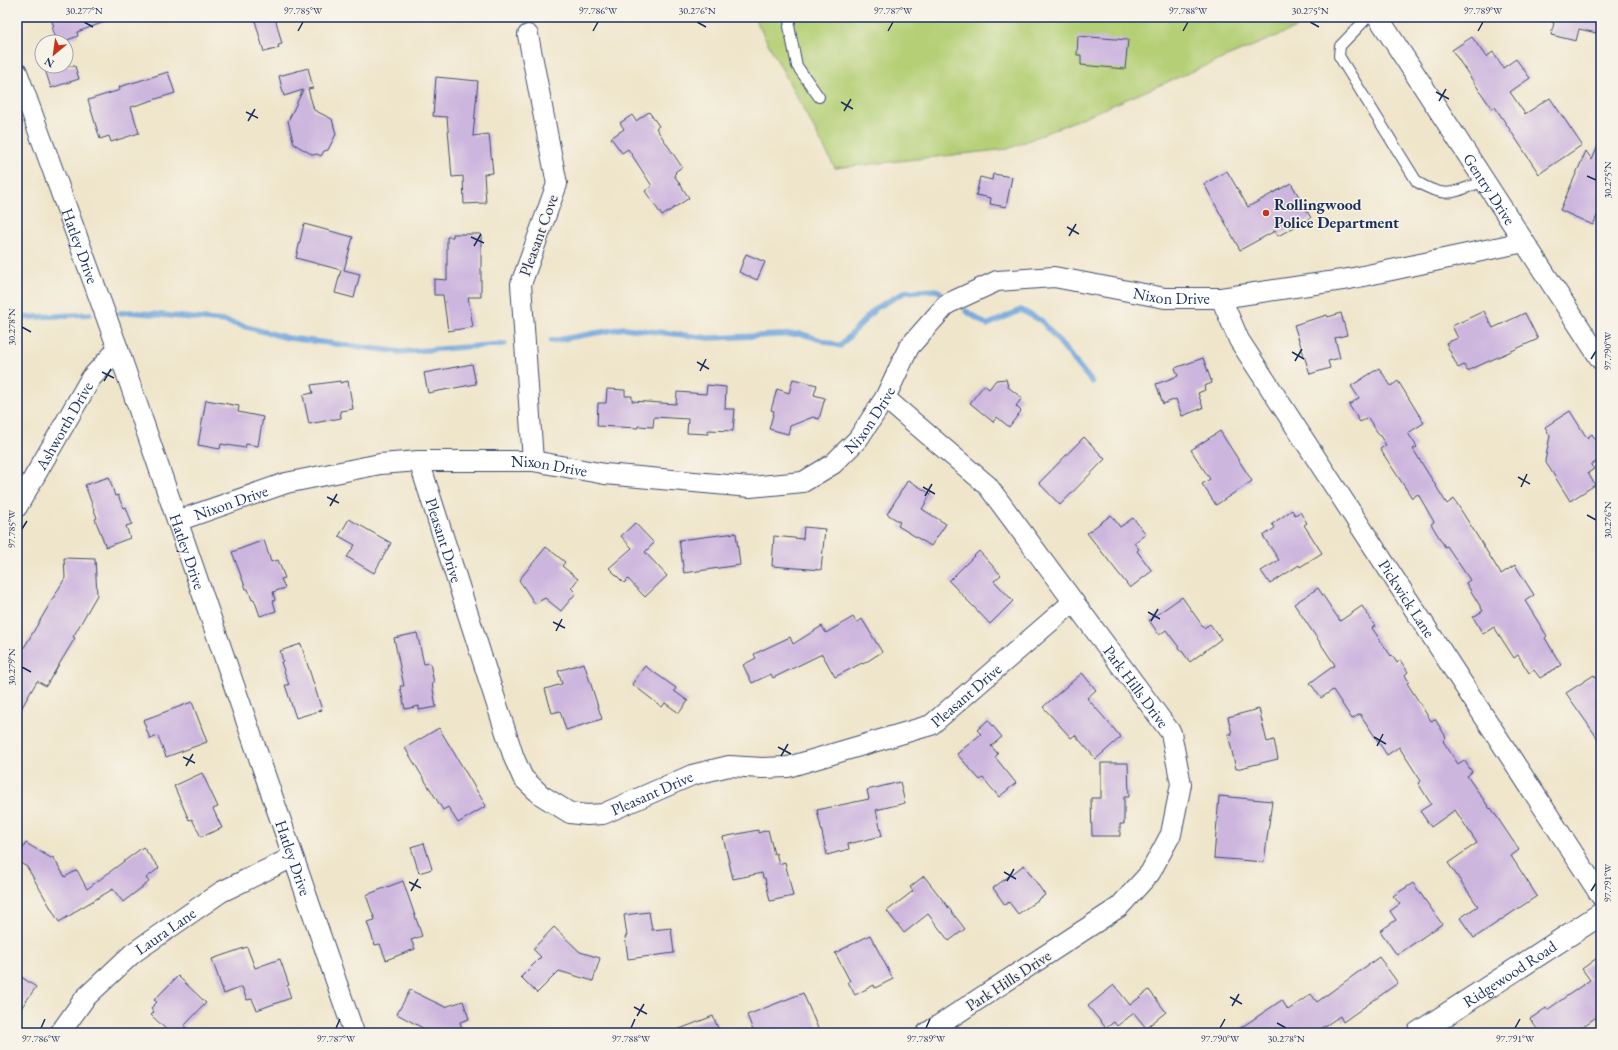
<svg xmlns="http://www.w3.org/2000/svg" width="1618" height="1050" font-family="'EB Garamond',serif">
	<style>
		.green { fill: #b4cf74; stroke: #687f69 }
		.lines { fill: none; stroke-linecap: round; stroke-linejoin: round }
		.stream { stroke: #6da4db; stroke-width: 5.5 }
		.building { fill: #cdb6de }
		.service-casing { stroke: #3b4a6e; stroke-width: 12 }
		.minor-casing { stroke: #3b4a6e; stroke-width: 22 }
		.tertiary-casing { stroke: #3b4a6e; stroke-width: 24 }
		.service { stroke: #fff; stroke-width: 10 }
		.minor { stroke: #fff; stroke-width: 20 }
		.tertiary { stroke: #fff; stroke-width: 22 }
		.ticks { fill: none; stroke: #1b2f5e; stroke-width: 1.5 }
		.poi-dot { fill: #c8321e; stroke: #f7f3e8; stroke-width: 1.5 }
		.labels { text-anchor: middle; stroke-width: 3; stroke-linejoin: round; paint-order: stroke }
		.street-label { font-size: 16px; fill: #1b2f5e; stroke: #f7f3e8 }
		.poi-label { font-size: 16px; font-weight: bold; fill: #1b2f5e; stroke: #f7f3e8; text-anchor: start }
		.neatline { fill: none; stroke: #1b2f5e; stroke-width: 1.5 }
		.ticks-label { font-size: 10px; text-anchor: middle; fill: #1b2f5e }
	</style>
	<rect width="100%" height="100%" fill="#f7f3e8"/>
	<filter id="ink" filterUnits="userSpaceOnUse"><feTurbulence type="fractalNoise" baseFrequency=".025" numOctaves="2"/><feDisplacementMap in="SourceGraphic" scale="8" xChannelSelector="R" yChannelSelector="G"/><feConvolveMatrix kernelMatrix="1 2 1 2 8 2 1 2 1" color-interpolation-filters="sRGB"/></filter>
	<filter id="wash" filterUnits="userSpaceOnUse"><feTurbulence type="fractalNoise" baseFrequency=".012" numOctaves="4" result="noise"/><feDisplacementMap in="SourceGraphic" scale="16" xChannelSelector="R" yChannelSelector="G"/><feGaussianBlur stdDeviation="0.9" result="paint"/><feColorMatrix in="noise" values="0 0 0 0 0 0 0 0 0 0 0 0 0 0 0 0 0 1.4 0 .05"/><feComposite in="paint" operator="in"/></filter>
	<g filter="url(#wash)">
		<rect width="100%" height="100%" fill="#efe5ca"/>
		<path class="green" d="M754,17H1322L1008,149L835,168Z"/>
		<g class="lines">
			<g class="stream">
				<path d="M966,311L987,325L1021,310L1042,321L1092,382"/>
				<path d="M120,313L130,312L224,321L288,338L401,352L505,344"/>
				<path d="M17,318L90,314"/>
				<path d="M551,341L624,328L709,338L802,334L840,346L876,308L905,292L936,290L940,292"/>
			</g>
		</g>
		<g id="blocks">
			<g class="building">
				<path d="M51,17H112L113,19L77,32L78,36L62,42H57L52,27H54Z"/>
				<path d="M254,17H275L282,44L278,45L279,48L264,52Z"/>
				<path d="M1552,17H1601V34L1579,29L1576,41L1551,35L1554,23L1552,22Z"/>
				<path d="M1078,36L1128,40L1125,69L1081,65V55H1077Z"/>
				<path d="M1472,37L1486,57L1493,52L1503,68L1516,59L1530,78L1510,92L1525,114L1550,98L1582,145L1539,174L1495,107L1492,109L1452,50Z"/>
				<path d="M44,66H75L79,79L51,88Z"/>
				<path d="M308,68L313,88L308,89L314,110L332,119L336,134L328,150L324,151L321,156L317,154L313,155L294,144L288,121L303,90L284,96L279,76Z"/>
				<path d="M168,72L175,93L131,107L139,133L111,142L109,136L100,139L88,100L120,90L119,87Z"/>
				<path d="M436,77L478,81L473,136L489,134L493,173L484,174L486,203L464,204L463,176L452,177L447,117L433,116Z"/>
				<path d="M649,112L659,126L656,128L682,167L675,172L676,173L674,175L689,198L662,216L645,191L652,186L628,149L622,153L611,138L624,129L620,123L632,115L636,121Z"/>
				<path d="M1601,139V207L1593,225L1560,210L1586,151L1592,160Z"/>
				<path d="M1227,171L1248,207L1291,183L1311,218L1278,236L1275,231L1240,250L1204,184Z"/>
				<path d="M993,174L1012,177L1006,207L990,204L991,198L976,195L980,177L992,180Z"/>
				<path d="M304,224L353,237L344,270L360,274L354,298L335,293L341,270L296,258Z"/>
				<path d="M453,234H481V297H468L473,327L448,331L443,295H434V279L447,280V237H453Z"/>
				<path d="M746,254L765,262L757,280L739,272Z"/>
				<path d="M1484,311L1493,328L1525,313L1538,339L1467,371L1464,365L1458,368L1446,343L1458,338L1452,326Z"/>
				<path d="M1341,313L1347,335L1335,338L1340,358L1328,361L1330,368L1310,374L1294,325L1327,315L1328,317Z"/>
				<path d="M1203,358L1212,383L1204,386L1205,390L1198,393L1203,408L1182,416L1176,399L1163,404L1156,384L1178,376L1175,368Z"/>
				<path d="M472,364L476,384L428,393L424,373Z"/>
				<path d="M1379,368L1391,386L1398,381L1424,423L1408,433L1417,447L1413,449L1447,504L1454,499L1501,574L1515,565L1534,595L1525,601L1547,636L1545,638L1561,665L1540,678L1534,670L1529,673L1518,655L1514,658L1494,627L1483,634L1473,617L1483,611L1466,583L1470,580L1447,546L1445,547L1431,524L1434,522L1418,494L1412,498L1380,449L1386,445L1368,418L1360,422L1349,405L1359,398L1351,386Z"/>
				<path d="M793,379L817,385L814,395L825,398L819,419L813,417L790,426L788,434L769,429L774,411L771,410L777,389L789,393Z"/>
				<path d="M1006,379L1008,387L1022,398L1016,406L1021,411L1009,427L997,417L993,422L970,403L984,385L989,389L996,380Z"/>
				<path d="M340,381V383L348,381L353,409L340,411L341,418L309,424L303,395L313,393L311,385Z"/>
				<path d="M707,385L726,387L725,409H735L733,431L708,430V434L687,433L688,419L654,417L653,427L638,426V428L597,426L598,403H606L607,389L625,390V396H632V401L676,404L677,392L706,394Z"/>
				<path d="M206,400L239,406L238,412L263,417L258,446L246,444L245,448L221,444L220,449L198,445Z"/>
				<path d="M1570,411L1587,438L1592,434L1601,448V459L1591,465L1594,469L1588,473L1595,485L1570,501L1545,461L1550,436L1545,427Z"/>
				<path d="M1220,431L1252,481L1216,505L1202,484L1210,479L1191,450Z"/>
				<path d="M1084,437L1105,459L1060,505L1039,483Z"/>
				<path d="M109,477L115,496L118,495L123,508L126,507L132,524L126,526L130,538L106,547L95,519L97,518L85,485Z"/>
				<path d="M908,480L931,494L922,509L946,524L931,546L898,526L900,522L887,514Z"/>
				<path d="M1292,510L1295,515L1300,512L1307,523L1304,525L1322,553L1300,567L1299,565L1270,584L1261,571L1279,560L1263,536L1275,528L1272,524Z"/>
				<path d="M1111,515L1120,527L1133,518L1146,534L1134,543L1139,549L1137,551L1152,571L1130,588L1087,533Z"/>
				<path d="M349,519L391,543L374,573L347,557L355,545L339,536Z"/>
				<path d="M635,523L654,543L645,552L667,576L645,597L628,579L624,583L609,568L632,548L621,536Z"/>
				<path d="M804,527L825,529L821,570L772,566L774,536L803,539Z"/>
				<path d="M736,533L740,565L684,573L679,540Z"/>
				<path d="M264,540L271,562L278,560L285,578L281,579L285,588L273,592L275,600L273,601L276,611L260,616L254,599L252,600L248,589H246L232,552Z"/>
				<path d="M546,547L565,562L562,566L578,579L571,588L576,593L561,611L545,598L535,604L519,580Z"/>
				<path d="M979,551L1001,575L994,581L1013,601L990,624L949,581Z"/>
				<path d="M64,558L95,559L97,595L73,637L75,638L46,686L37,681L17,716V647L22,651L65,578Z"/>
				<path d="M1318,588L1340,621L1362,606L1375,626L1372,628L1391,656L1392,655L1397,663L1400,660L1408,672L1405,675L1409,682L1407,683L1431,721L1435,719L1446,737L1443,741L1458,764L1464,760L1472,772L1467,776L1490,809L1491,808L1519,850L1511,856L1537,896L1474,938L1460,918L1478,906L1448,863L1477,843L1455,810L1431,827L1420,811L1431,804L1418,783L1421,781L1399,747L1387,755L1360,714L1352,719L1333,690L1321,698L1310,683L1335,665L1294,604Z"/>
				<path d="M1182,597L1204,628L1210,624L1221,639L1190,662L1166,630L1159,635L1149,620Z"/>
				<path d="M853,617L857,623L862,619L882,652L863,664L862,663L835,677L822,654L773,678L771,674L752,683L743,665L756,658L754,654L790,637L793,644L822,626L826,633Z"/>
				<path d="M417,633L424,664L430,663L434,683H432L436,707L419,710V706L405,709L400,686H404L394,638Z"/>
				<path d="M301,644L322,710L296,718L285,685H289L281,662L283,661L280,651Z"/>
				<path d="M584,663L602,719L566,730L560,711L552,713L545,689L562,684L558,671Z"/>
				<path d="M645,666L676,688L674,691L688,701L679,713L665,703L662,707L632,684Z"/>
				<path d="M1082,673L1096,690L1087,698L1121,737L1096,759L1075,735L1071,738L1043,707Z"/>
				<path d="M1594,675L1601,686V743L1566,693Z"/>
				<path d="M192,702L207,742L166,757L158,736L150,739L143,720Z"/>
				<path d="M1259,709L1267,742L1274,740L1278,759L1236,769L1228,734H1232L1228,717Z"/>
				<path d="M988,720L1002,737L991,746L998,754L995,757L1016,783L999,797L983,778L980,780L957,754L981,734L977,730Z"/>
				<path d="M439,728L486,806L458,823L448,807L443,810L405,748Z"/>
				<path d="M1101,763H1128L1129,797H1124V824H1120V836H1092L1091,798H1101Z"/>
				<path d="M202,773L218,807L213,809L222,828L201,837L192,819L189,820L174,786Z"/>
				<path d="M900,782L905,803L876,810L882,836L848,844L849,849L827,855L817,810L869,799L867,790Z"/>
				<path d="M1219,796L1272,801L1264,862L1214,858Z"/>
				<path d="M758,830V833L768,830L774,854L776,853L779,864L785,862L793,896L770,901L765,878H763L762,873L733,879L723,837Z"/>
				<path d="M26,843L51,858L53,857L65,877L77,870L87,889L143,847L159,868L146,878L149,882L123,902L113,889L74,912V913L59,922L27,867L17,861V858Z"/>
				<path d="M424,843L432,869L419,873L411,847Z"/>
				<path d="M1024,865L1045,895L1018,914L1009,902L1005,905L993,888Z"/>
				<path d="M924,876L965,929L949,941L928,914L904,933L887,911L913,891L910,887Z"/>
				<path d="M403,881L422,936L411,940L415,949L386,960L380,944L375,945L367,922L375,920L366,895Z"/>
				<path d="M1413,883L1442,924L1397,955L1380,931L1396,920L1390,911L1400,904L1393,896Z"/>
				<path d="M649,912L652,930L671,928L674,953L628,959L625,936H627L624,915Z"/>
				<path d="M554,927L580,952L600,958L593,981L559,971L537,993L521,977L541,957L533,949Z"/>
				<path d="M870,935L893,979L875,988L874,985L855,995L848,982L850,981L835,953Z"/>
				<path d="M247,947L255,968L280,959L289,985L287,986L291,998L257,1010L252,999L247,1000L242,987L224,994L212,959Z"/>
				<path d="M1601,955V1014L1573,1033H1540L1530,1019L1546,1008L1547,1010L1590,980L1582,969Z"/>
				<path d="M1379,957L1398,983L1343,1022L1340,1016L1315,1033H1233L1282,1000L1288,1010L1311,994L1317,1002Z"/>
				<path d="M17,974L36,987L17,1014Z"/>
				<path d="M178,976L206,1003L184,1026L192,1033H170L151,1015L154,1012L151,1008L157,1002L154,1000Z"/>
				<path d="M1114,985L1130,1005L1149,990L1166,1012L1146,1028L1134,1013L1117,1026L1114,1022L1106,1028L1088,1006Z"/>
				<path d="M410,990L445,1007L463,1001L469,1019L460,1022L463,1033H432L397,1014Z"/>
				<path d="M803,993L820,1033H754L747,1015Z"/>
				<path d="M713,1016L720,1033H672V1032Z"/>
			</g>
		</g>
	</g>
	<g filter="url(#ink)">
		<use href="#blocks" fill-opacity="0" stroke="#3b4a6e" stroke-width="1"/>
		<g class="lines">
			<g class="service-casing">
				<g id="service">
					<path d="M791,17L789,26L797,66L819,97"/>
					<path d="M1368,17L1340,46L1339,56L1417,182C1447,200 1454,192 1484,181"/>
				</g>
			</g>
			<g class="minor-casing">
				<g id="minor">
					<path id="s1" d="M1378,17L1601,360"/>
					<path d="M528,35L557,184L521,284L533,461"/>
					<path id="s2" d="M17,72L118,349L354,1033"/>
					<path id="s3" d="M1221,298L1239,340L1601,896"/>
					<path id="s4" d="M885,398L987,485L1171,733L1181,784L1171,834L1150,873L1119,907L927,1033"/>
					<path id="s5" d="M419,461L514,758L523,778L541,795L570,813L587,815L603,814L692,775L729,766L762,768L788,767L931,725L1073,602"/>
					<path id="s6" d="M17,507L91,378L118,349"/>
					<path id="s7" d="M177,521L286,483L380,464L419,461H533L605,474L750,487L803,482L833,464L858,439L885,398L909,347L947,304L997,281L1054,277L1165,298H1221L1349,279L1524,242"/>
					<path id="s8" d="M60,1033L85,998L133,953L221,892L293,857"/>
				</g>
			</g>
			<g class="tertiary-casing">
				<g id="tertiary">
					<path id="s9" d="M1418,1033L1601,914"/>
				</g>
			</g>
			<use href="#service" class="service"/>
			<use href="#minor" class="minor"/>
			<use href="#tertiary" class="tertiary"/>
		</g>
	</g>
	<path class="ticks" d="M84,22L93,27M697,22L706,27M1310,22L1319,27M298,31L303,22M593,31L598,22M888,31L893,22M1183,31L1188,22M1478,31L1483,22M1436,92L1449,99M1439,101L1446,89M841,102L853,109M844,111L851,99M246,112L258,118M248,121L255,109M1587,176L1596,180M1067,227L1079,234M1069,236L1076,224M471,237L484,243M474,246L481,234M22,327L31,332M1292,352L1304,359M1591,359L1596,351M1295,361L1302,349M697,362L709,369M700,371L706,359M102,372L114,378M104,381L111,369M1518,477L1530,484M923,487L935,494M1521,487L1527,474M925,496L932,484M327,497L339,503M330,506L337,494M1587,515L1596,520M22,529L27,521M1148,612L1160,619M1151,621L1158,609M553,622L565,628M556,631L562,619M22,667L31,672M1374,737L1386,744M1377,746L1383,734M778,747L791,754M781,756L788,744M183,757L195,763M186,766L193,754M1004,872L1016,879M1007,881L1014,869M409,882L421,888M411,891L418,879M1591,891L1596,883M1230,997L1242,1004M1232,1006L1239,994M634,1007L647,1014M637,1016L644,1004M1277,1023L1286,1028M41,1028L45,1019M336,1028L340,1019M631,1028L635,1019M926,1028L930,1019M1220,1028L1225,1019M1515,1028L1520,1019"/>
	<circle class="poi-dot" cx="1266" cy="213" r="4"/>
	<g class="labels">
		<g class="street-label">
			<text dy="6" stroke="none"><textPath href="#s1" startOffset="205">Gentry Drive</textPath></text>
			<text transform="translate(538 235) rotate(-70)" y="6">Pleasant Cove</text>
			<text dy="6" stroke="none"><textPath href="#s2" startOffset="185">Hatley Drive</textPath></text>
			<text dy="6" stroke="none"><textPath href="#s7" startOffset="1101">Nixon Drive</textPath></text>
			<text dy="6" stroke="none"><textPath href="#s7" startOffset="729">Nixon Drive</textPath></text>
			<text dy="6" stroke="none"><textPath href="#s6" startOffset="94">Ashworth Drive</textPath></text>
			<text dy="6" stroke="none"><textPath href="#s7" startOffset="381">Nixon Drive</textPath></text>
			<text dy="6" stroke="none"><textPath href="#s7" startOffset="57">Nixon Drive</textPath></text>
			<text dy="6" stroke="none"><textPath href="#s5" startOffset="83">Pleasant Drive</textPath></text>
			<text dy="6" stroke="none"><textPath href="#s2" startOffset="509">Hatley Drive</textPath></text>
			<text dy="6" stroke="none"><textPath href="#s3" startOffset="354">Pickwick Lane</textPath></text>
			<text dy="6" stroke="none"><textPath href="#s4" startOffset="385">Park Hills Drive</textPath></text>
			<text dy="6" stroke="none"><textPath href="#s5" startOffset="815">Pleasant Drive</textPath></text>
			<text dy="6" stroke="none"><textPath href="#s5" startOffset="479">Pleasant Drive</textPath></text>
			<text dy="6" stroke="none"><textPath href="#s2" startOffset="833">Hatley Drive</textPath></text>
			<text dy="6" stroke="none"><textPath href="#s8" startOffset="148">Laura Lane</textPath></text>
			<text dy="6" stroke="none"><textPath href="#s9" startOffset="109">Ridgewood Road</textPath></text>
			<text transform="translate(1008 980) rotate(-33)" y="6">Park Hills Drive</text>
		</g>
		<g class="poi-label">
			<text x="1274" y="210">Rollingwood<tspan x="1274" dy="18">Police Department</tspan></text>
		</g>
	</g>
	<rect width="1618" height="1050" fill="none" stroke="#f7f3e8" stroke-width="44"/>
	<g transform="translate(54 54) rotate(209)"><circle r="19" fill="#f7f3e8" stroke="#9fa5b1"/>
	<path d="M0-3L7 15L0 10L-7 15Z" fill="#c8321e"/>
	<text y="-6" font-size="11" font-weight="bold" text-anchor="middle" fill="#1b2f5e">N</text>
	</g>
	<rect x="22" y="22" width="1574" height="1006" class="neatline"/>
	<g class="ticks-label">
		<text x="84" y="14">30.277°N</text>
		<text x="303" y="14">97.785°W</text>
		<text x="598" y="14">97.786°W</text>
		<text x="697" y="14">30.276°N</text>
		<text x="893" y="14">97.787°W</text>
		<text x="1188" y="14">97.788°W</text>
		<text x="1310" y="14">30.275°N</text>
		<text x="1483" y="14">97.789°W</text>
		<text transform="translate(1607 180) rotate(-90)" y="4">30.275°N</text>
		<text transform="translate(11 327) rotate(-90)" y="4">30.278°N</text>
		<text transform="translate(1607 351) rotate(-90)" y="4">97.790°W</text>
		<text transform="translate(1607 520) rotate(-90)" y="4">30.276°N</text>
		<text transform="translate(11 529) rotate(-90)" y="4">97.785°W</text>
		<text transform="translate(11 667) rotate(-90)" y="4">30.279°N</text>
		<text transform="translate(1607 883) rotate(-90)" y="4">97.791°W</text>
		<text x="41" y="1042">97.786°W</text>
		<text x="336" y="1042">97.787°W</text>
		<text x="631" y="1042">97.788°W</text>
		<text x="926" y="1042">97.789°W</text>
		<text x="1220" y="1042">97.790°W</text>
		<text x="1286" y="1042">30.278°N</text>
		<text x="1515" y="1042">97.791°W</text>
	</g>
</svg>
